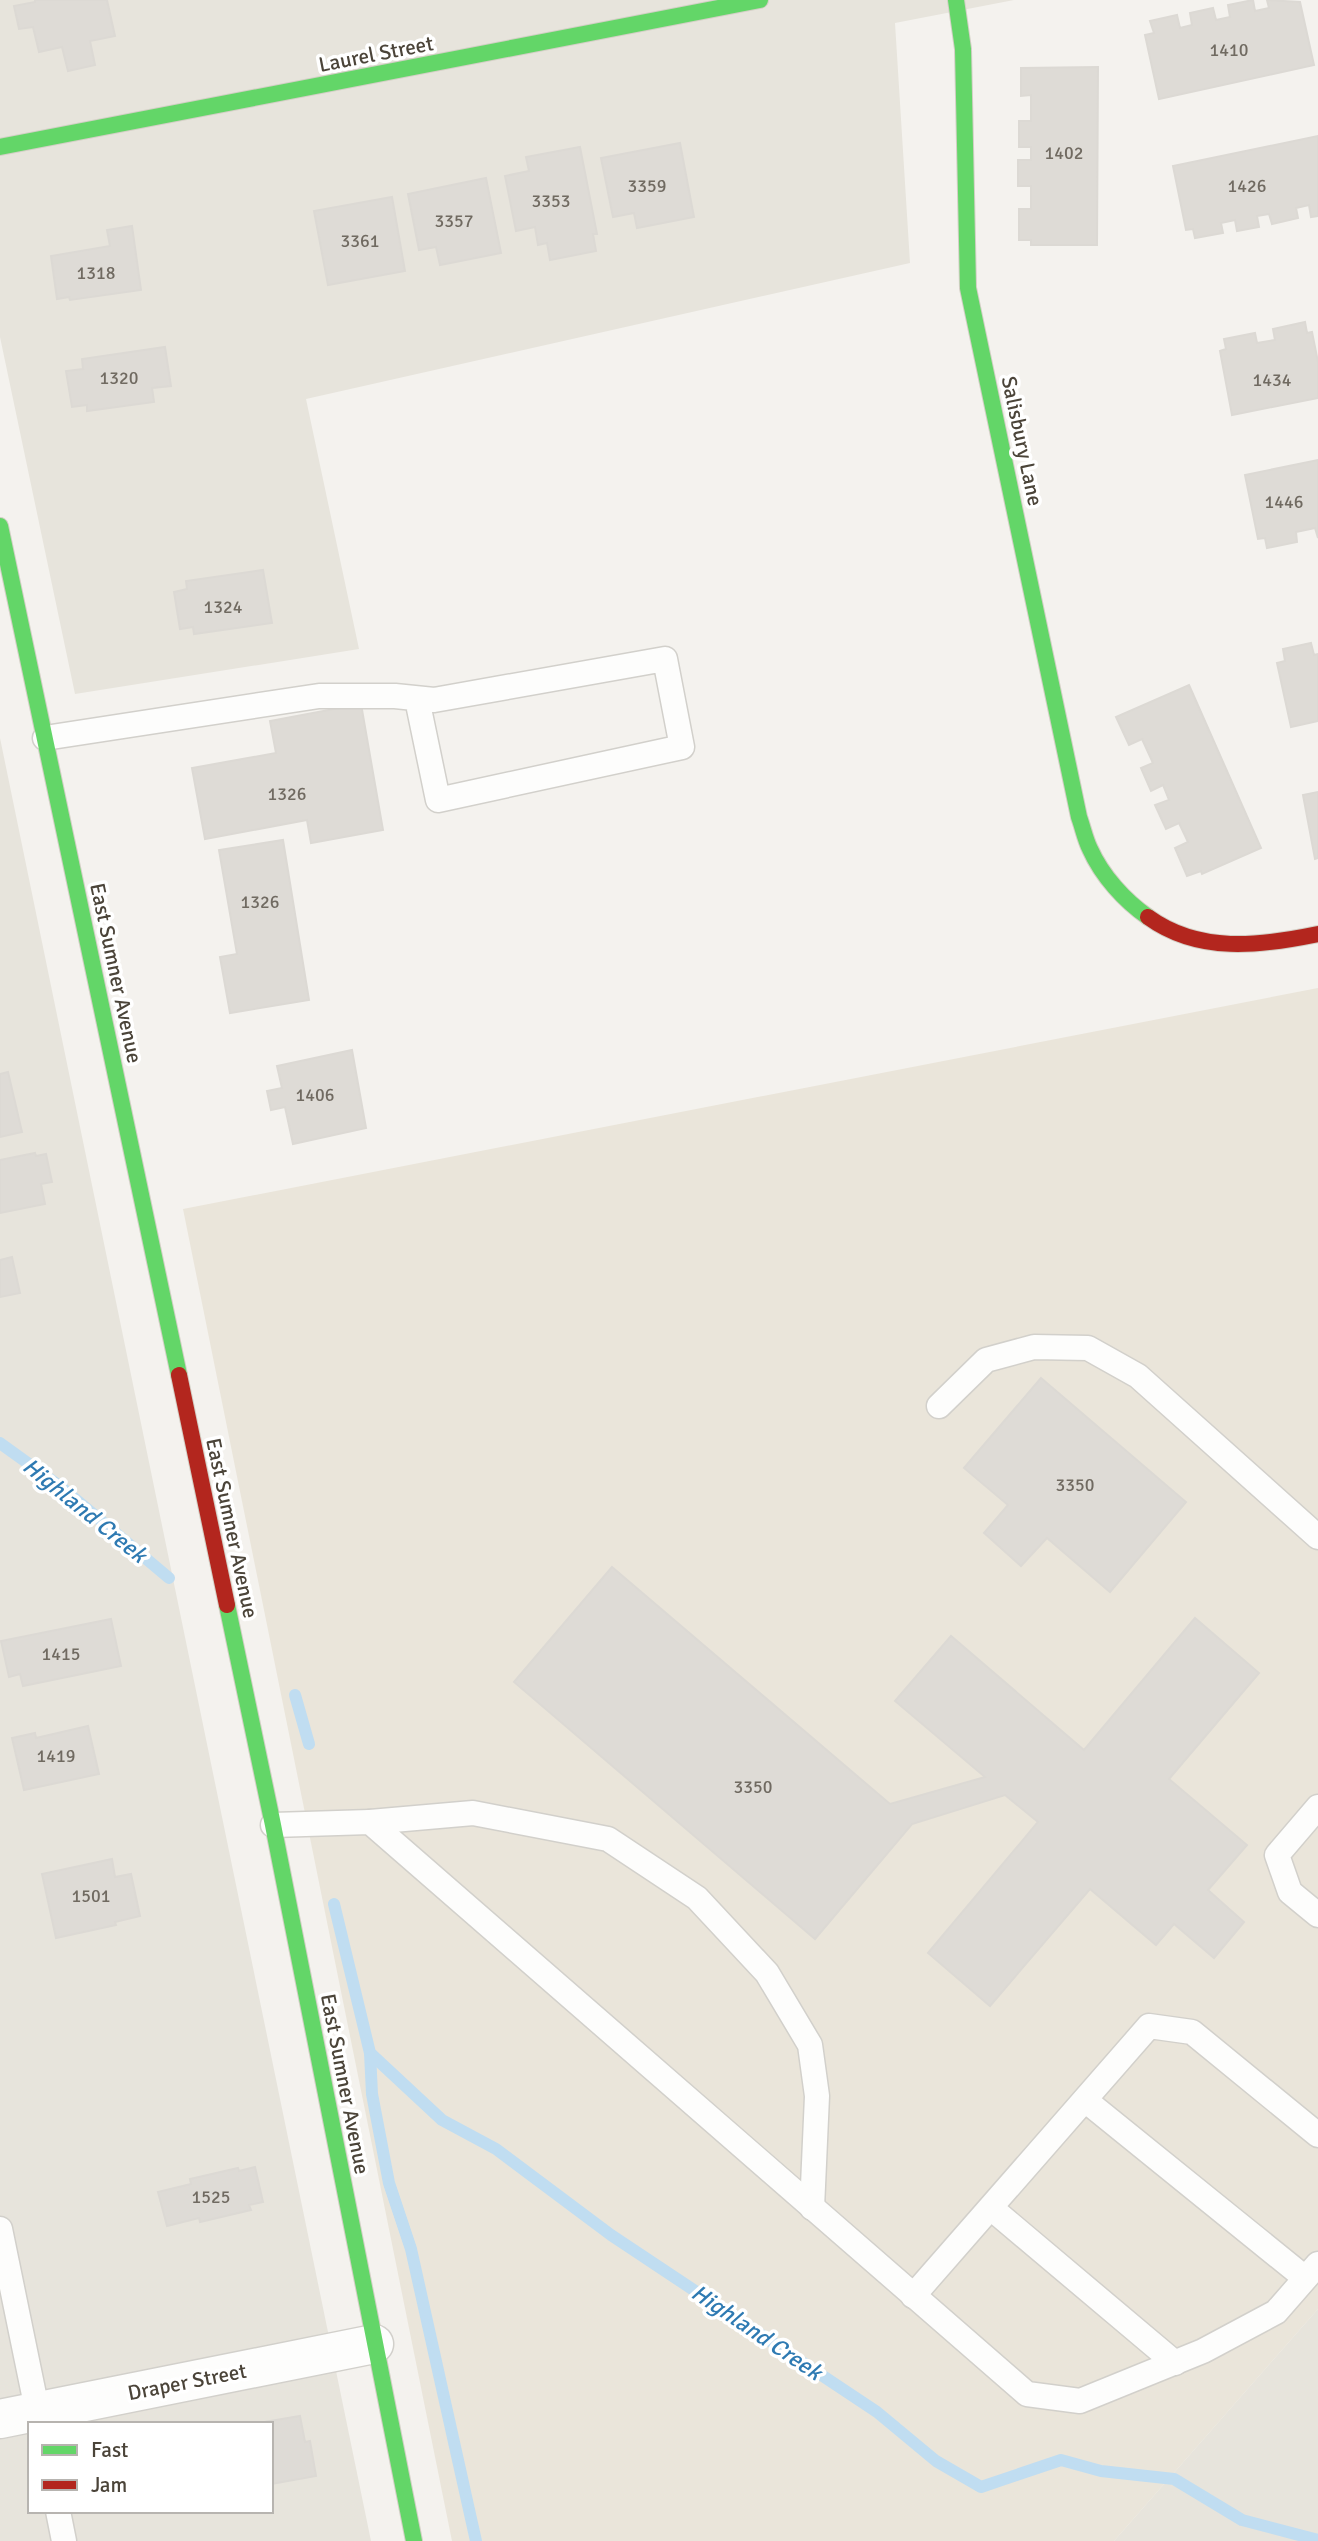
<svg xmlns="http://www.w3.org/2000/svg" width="1318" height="2541" font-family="Signika,sans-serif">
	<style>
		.residential { fill: #e7e4dc; fill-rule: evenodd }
		.education { fill: #eae5da }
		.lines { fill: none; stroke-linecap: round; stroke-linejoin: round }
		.stream { stroke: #c0ddf1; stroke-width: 12 }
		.building { fill: #dedbd6; stroke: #dcd9d4; stroke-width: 2 }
		.lane-casing { stroke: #d2d0cb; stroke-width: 27 }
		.street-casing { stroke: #d2d0cb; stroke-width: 41 }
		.fast-casing { stroke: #d3cfc5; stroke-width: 18 }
		.jam-casing { stroke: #d3cfc5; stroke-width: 18 }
		.lane { stroke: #fdfdfc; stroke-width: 24 }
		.street { stroke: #fdfdfc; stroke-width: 38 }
		.fast { stroke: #63d668; stroke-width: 16 }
		.jam { stroke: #b3261e; stroke-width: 16 }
		.labels { text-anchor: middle; stroke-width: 7; stroke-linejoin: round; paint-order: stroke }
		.number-label { font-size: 18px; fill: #706a61 }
		.street-label { font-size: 21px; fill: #4b4439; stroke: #fff }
		.water-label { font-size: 23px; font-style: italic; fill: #2e7ab2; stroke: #fff }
	</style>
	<rect width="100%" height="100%" fill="#f4f2ee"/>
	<g class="residential">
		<path d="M0,0H1014L895,23L910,263L306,399L359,649L75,694L0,337Z"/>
		<path d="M0,738L371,2541H0ZM30,2424H271V2511H30Z"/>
		<path d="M1318,2309V2541H1114Z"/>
	</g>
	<path class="education" d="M1318,988V2309L1114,2541H452L183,1209Z"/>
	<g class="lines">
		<g class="stream">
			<path d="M0,1443L61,1487L169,1578"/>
			<path d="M295,1695L309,1744"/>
			<path d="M334,1904L370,2053L442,2120L496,2149L611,2235L877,2412L936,2461L981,2487L1061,2460L1101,2471L1174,2479L1242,2520L1318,2540"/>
			<path d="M370,2053L372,2094L389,2183L411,2249L476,2541"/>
		</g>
	</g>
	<g class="building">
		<path d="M35,0H107L115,36L90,41L95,65L68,71L62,47L39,52L33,27L19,29L14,6L35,2Z"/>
		<path d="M1253,0L1255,11L1269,8L1267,0L1300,2L1314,65L1159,99L1145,35L1154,33L1150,21L1177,15L1180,28L1192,25L1190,13L1213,8L1216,20L1230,17L1228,5Z"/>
		<path d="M1098,67L1097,245H1031V240H1019V209H1031V186H1018V160H1031V147H1019V121H1031V95L1021,96V68Z"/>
		<path d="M1318,136V216L1311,217L1309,205L1296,208L1298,218L1272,224L1269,214L1257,216L1259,227L1237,231L1235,220L1221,223L1223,233L1195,238L1193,229L1186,230L1173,166Z"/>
		<path d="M680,143L694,217L637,228L634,213L613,217L601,158Z"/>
		<path d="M580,147L597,234H593L596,251L550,260L547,243L538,245L535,227L516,231L505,176L529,171L526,157Z"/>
		<path d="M486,178L501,253L440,265L436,247L419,250L408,194Z"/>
		<path d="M392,197L405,271L328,285L314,211Z"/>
		<path d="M132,226L141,290L70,300L69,297L57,299L51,256L110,246L107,230Z"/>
		<path d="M1305,322L1307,333L1312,332L1318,362V398L1232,415L1220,351L1226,349L1224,339L1255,333L1257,343L1275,340L1273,329Z"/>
		<path d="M165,347L171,386L152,388L154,402L87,411V405L72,407L66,371L83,369L82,359Z"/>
		<path d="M1318,460V538L1315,528L1296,532L1297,542L1267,548L1265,538L1258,539L1245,475Z"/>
		<path d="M263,570L272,623L194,634L193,627L180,629L174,592L187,589L186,581Z"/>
		<path d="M1311,643L1314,655L1318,654V721L1291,727L1277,663L1285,661L1283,649Z"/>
		<path d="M1189,685L1261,848L1202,874L1201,871L1187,876L1175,848L1188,842L1179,823L1166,829L1155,805L1169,800L1163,785L1151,791L1141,768L1153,763L1142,739L1129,745L1116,717Z"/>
		<path d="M361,704L383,830L311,843L307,820L205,839L192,768L276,753L270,721Z"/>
		<path d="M1318,792V858L1315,859L1303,795Z"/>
		<path d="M283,840L309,1000L230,1013L220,957L237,954L219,850Z"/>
		<path d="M352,1050L366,1128L293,1144L285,1107L271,1110L267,1091L282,1088L277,1066Z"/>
		<path d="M8,1072L22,1132L0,1137V1074Z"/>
		<path d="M35,1153L36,1156L46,1154L52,1182L41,1184L45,1204L0,1213V1160Z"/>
		<path d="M12,1257L20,1293L0,1297V1260Z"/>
		<path d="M1041,1378L1186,1502L1110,1592L1047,1538L1021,1566L984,1533L1008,1505L964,1468Z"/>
		<path d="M612,1567L890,1804L985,1777L895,1701L951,1636L1084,1750L1195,1618L1259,1673L1169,1779L1247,1845L1208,1890L1244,1922L1214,1958L1174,1924L1156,1945L1090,1889L990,2006L928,1953L1038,1822L1005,1795L912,1824L815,1939L514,1682Z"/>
		<path d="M111,1619L121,1666L23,1686L20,1674L9,1677L1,1641Z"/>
		<path d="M88,1726L99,1774L24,1790L12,1738L35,1733L36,1738Z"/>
		<path d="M112,1859L115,1877L131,1874L140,1916L115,1922L116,1925L56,1938L42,1874Z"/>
		<path d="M255,2167L263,2202L249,2205L251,2210L200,2222L199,2218L167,2226L158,2192L191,2184L190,2179L238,2168L239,2171Z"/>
		<path d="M300,2416L305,2442L310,2441L316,2476L271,2484V2424H253Z"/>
	</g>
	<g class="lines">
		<g class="lane-casing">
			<g id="lane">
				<path d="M45,738L319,696H395L434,700L665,659L682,747L438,800L417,699"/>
				<path d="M939,1406L986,1360L1034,1347L1088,1348L1138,1376L1318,1537"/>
				<path d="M1318,1807L1277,1855L1290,1892L1318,1915"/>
				<path d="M370,1822L473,1813L608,1839L697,1898L767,1973L810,2045L817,2096L812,2208"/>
				<path d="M273,1825L370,1822L1027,2394L1080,2401L1203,2351L1276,2312L1318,2264"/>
				<path d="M1085,2100L1305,2278"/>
				<path d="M991,2208L1175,2363"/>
				<path d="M0,2229L40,2424"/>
				<path d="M913,2296L1149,2026L1192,2032L1318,2135"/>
				<path d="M58,2511L64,2541"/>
			</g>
		</g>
		<g class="street-casing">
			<path id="street" d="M0,2419L374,2344"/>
		</g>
		<g class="fast-casing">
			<g id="fast">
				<path d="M956,0L963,49L968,288L1079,817C1083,828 1085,839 1090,849C1102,876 1125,901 1148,917"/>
				<path d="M0,147L760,0"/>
				<path d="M0,526L179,1375"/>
				<path d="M227,1605L273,1825L414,2541"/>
			</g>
		</g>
		<g class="jam-casing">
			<g id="jam">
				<path d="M1148,917C1199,954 1260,946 1318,934"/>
				<path d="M179,1375L227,1605"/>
			</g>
		</g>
		<use href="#lane" class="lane"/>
		<use href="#street" class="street"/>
		<use href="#fast" class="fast"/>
		<use href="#jam" class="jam"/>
	</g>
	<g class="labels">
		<g class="number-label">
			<text x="1229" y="56">1410</text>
			<text x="1064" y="159">1402</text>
			<text x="647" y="192">3359</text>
			<text x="1247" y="192">1426</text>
			<text x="551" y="207">3353</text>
			<text x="454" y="227">3357</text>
			<text x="360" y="247">3361</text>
			<text x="96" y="279">1318</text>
			<text x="119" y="384">1320</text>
			<text x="1272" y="386">1434</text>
			<text x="1284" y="508">1446</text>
			<text x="223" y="613">1324</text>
			<text x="287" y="800">1326</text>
			<text x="260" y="908">1326</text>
			<text x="315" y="1101">1406</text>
			<text x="1075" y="1491">3350</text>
			<text x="61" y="1660">1415</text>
			<text x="56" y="1762">1419</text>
			<text x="753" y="1793">3350</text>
			<text x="91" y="1902">1501</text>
			<text x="211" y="2203">1525</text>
		</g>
		<g class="street-label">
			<text transform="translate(376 54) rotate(-11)" y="7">Laurel Street</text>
			<text transform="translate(1022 441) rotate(78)" y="7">Salisbury Lane</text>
			<text transform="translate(116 973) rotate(78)" y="7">East Sumner Avenue</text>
			<text transform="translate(232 1528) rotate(78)" y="7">East Sumner Avenue</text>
			<text transform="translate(345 2084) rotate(79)" y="7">East Sumner Avenue</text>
			<text transform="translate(187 2382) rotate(-11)" y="7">Draper Street</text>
		</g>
		<g class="water-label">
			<text transform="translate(85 1510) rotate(39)" y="8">Highland Creek</text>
			<text transform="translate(757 2332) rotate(34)" y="8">Highland Creek</text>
		</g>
	</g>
	<rect x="28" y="2422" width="245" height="91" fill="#ffffff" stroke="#b7b4b0" stroke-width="2"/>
	<rect x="42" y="2445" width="35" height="10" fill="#63d668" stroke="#b7b4b0" stroke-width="2"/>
	<text x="91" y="2457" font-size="21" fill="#4b4439">Fast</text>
	<rect x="42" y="2480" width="35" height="10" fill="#b3261e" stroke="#b7b4b0" stroke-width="2"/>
	<text x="91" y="2492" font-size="21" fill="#4b4439">Jam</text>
</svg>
